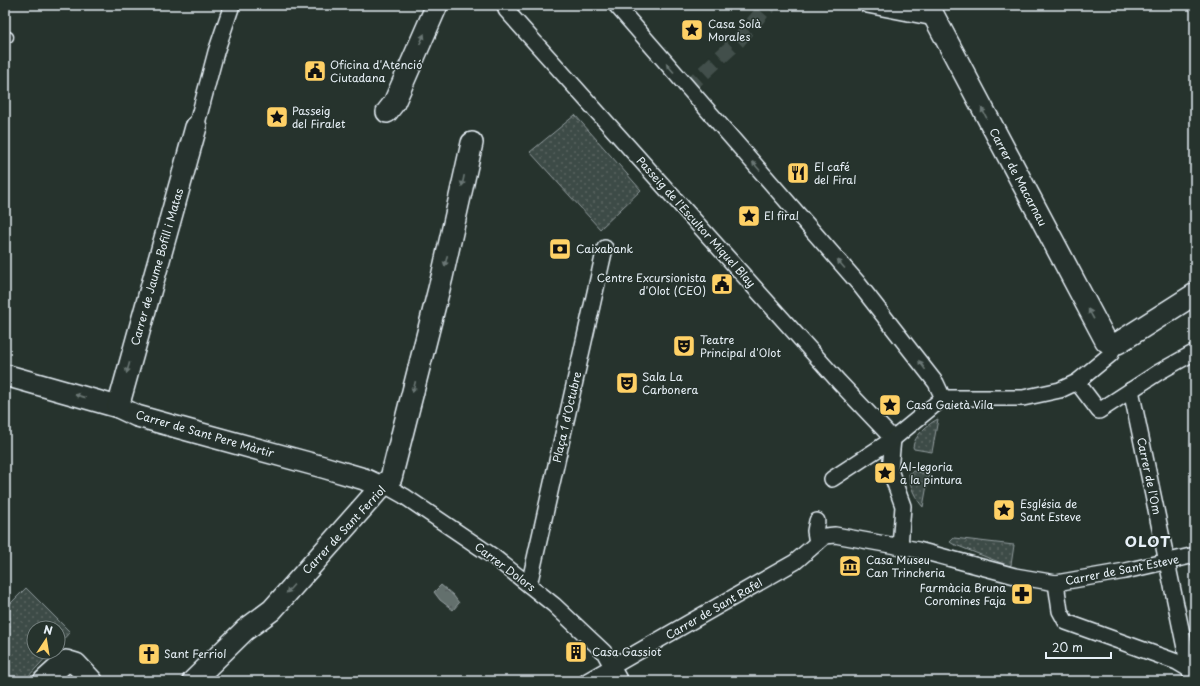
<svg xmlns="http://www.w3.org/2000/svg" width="1200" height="686" font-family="'Playpen Sans',sans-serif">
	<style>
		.green { fill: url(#green-dots); stroke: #939ea0 }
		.water { fill: url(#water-ripples); stroke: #98a3a5 }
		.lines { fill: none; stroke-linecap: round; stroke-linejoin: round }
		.pedestrian-tunnel { stroke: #43504b; stroke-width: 15; stroke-dasharray: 15 8; stroke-linecap: butt }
		.service-casing { stroke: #e8f1f8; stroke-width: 13 }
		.pedestrian-casing { stroke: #e8f1f8; stroke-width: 18 }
		.minor-casing { stroke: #e8f1f8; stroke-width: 24 }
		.service { stroke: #26332d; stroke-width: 10 }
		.pedestrian { stroke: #26332d; stroke-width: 15 }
		.minor { stroke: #26332d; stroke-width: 21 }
		.oneway { fill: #6a7674 }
		.labels { text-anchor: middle; stroke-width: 3; stroke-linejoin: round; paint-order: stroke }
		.poi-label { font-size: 11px; fill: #e8f1f8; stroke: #26332d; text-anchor: start }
		.street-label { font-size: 11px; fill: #e8f1f8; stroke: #26332d }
		.district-label { font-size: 15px; font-weight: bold; letter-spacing: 1px; fill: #e8f1f8; stroke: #26332d }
	</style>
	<defs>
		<pattern id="green-dots" width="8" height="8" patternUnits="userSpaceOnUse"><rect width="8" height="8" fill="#3e4b47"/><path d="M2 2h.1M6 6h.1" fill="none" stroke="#5a6562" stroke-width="1.8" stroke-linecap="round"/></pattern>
		<pattern id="water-ripples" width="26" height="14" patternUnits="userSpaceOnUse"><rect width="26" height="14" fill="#636f6d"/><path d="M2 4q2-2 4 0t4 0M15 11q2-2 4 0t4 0" fill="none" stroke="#535a5a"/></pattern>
	</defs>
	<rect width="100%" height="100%" fill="#26332d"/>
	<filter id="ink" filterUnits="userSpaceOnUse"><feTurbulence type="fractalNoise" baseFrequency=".025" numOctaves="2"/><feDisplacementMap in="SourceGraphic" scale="8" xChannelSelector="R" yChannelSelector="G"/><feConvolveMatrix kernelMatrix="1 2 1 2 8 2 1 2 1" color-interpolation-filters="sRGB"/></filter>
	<g filter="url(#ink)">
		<g class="green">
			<path d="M575,115L641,190L600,229L530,152Z"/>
			<path d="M938,419L932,452L914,449L913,447C914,436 929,423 938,419Z"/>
			<path d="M913,471L929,474L923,507C916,499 909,486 909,474Z"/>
			<path d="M954,538L1014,545L1011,565L1009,566L953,544L950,542Z"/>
			<path d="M26,588L70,632L58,645V628H34V652H51L25,680H5V609Z"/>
		</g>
		<path class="water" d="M441,585L453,595L459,603L453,610L440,600L434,592Z"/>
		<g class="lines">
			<path class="pedestrian-tunnel" d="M687,88L738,41L764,10L771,5"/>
			<g class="service-casing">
				<path id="service" d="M5,36L8,37"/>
			</g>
			<g class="pedestrian-casing">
				<g id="pedestrian">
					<path d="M512,5L506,10L839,382L893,439"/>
					<path d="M616,5L858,283L936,383L943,398"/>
					<path d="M867,5L934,18"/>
					<path d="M196,127L216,52L232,5"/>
					<path d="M1077,382L1099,411L1159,372L1195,352"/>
					<path d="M1131,390L1190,672"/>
					<path d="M893,439L890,470L903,506L900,547"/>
					<path d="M832,479L893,439L943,398H1023L1060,390L1077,382L1111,354L1114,344"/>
					<path d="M381,487H388L404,496L494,557L554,605L604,652L620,681"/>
					<path d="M817,543L815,531L817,521"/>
					<path d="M1056,583L1060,611L1066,622L1177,662L1187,668L1192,674"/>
					<path d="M529,585L605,248"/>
					<path d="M587,681L795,562L825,536L835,535L918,550L1015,576L1056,583L1125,571L1195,555"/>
				</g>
			</g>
			<g class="minor-casing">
				<g id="minor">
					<path d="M928,5L1106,341L1110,343H1118L1195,294"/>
					<path d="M387,112L394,103L437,5"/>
					<path d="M5,375L118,407L137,416L180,428L323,467L364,479L381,487"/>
					<path d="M118,407L196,127"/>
					<path d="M44,681L66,661L76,664L92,681"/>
					<path d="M193,681L245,630L272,610L381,487L391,478L442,277L472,143"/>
				</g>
			</g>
			<use href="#service" class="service"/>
			<use href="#pedestrian" class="pedestrian"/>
			<use href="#minor" class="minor"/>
		</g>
		<defs><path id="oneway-solid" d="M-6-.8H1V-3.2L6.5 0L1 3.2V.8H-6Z"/></defs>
		<g class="oneway">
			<use href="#oneway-solid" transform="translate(422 39) rotate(-66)"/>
			<use href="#oneway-solid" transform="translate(670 68) rotate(-131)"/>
			<use href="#oneway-solid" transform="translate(984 113) rotate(-118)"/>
			<use href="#oneway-solid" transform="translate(756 166) rotate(-131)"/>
			<use href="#oneway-solid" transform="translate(463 181) rotate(102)"/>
			<use href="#oneway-solid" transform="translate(446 261) rotate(103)"/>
			<use href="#oneway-solid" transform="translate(841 264) rotate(-131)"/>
			<use href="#oneway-solid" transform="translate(1091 314) rotate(-119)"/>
			<use href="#oneway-solid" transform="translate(922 365) rotate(-126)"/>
			<use href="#oneway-solid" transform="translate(128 368) rotate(106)"/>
			<use href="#oneway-solid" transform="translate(414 387) rotate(104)"/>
			<use href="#oneway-solid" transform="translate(80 396) rotate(-164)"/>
			<use href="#oneway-solid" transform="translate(290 589) rotate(132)"/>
		</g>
	</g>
	<defs>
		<g id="sight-square" transform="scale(1.15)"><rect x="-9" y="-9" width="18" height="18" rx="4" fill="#ffd166" stroke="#26332d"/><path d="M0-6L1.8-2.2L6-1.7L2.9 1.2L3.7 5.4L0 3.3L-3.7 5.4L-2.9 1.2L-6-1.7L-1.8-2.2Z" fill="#111"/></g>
		<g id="civic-square" transform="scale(1.15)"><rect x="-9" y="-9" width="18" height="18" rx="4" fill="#ffd166" stroke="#26332d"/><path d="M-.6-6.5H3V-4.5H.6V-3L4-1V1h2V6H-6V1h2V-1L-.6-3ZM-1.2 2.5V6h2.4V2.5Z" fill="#111"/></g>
		<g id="restaurant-square" transform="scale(1.15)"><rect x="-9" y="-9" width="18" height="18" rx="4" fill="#ffd166" stroke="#26332d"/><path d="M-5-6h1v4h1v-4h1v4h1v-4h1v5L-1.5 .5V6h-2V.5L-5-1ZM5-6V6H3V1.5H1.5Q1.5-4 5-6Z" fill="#111"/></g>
		<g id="bank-square" transform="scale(1.15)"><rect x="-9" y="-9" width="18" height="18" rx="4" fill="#ffd166" stroke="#26332d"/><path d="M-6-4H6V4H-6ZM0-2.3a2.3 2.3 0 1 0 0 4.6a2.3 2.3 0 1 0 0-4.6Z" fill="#111"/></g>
		<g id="theatre-square" transform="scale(1.15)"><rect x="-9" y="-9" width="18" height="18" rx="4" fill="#ffd166" stroke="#26332d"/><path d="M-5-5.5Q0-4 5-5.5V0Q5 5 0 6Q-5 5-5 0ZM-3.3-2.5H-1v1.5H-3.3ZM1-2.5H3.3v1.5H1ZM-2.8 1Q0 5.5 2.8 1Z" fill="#111"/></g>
		<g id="museum-square" transform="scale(1.15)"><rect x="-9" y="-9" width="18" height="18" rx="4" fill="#ffd166" stroke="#26332d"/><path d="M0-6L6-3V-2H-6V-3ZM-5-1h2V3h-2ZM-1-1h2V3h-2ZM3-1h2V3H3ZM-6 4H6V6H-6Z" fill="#111"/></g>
		<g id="pharmacy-square" transform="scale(1.15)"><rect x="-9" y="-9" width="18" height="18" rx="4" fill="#ffd166" stroke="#26332d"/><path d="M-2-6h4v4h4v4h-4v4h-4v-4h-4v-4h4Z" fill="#111"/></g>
		<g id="building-square" transform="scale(1.15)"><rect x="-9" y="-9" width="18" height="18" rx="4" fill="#ffd166" stroke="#26332d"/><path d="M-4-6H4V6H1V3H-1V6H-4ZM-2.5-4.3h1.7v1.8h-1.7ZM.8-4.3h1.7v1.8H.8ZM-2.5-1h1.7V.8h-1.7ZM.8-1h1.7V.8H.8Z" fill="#111"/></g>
		<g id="church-square" transform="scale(1.15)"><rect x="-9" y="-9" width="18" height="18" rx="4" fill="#ffd166" stroke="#26332d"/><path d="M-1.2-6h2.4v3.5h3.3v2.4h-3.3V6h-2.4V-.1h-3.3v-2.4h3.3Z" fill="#111"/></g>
	</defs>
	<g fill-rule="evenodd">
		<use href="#sight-square" x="692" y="30"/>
		<use href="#civic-square" x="315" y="71"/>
		<use href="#sight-square" x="277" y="117"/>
		<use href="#restaurant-square" x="798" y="173"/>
		<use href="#sight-square" x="749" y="216"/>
		<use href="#bank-square" x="560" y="249"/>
		<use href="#civic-square" x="722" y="284"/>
		<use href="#theatre-square" x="684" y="346"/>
		<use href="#theatre-square" x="627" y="383"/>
		<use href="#sight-square" x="890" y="405"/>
		<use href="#sight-square" x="885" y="473"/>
		<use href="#sight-square" x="1004" y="510"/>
		<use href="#museum-square" x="850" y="566"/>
		<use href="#pharmacy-square" x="1022" y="594"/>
		<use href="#building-square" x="576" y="652"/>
		<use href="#church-square" x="149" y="654"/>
	</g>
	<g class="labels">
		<g class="poi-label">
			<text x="708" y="28">Casa Solà<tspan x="708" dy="13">Morales</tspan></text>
			<text x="330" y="69">Oficina d'Atenció<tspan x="330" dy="13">Ciutadana</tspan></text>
			<text x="292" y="115">Passeig<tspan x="292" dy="13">del Firalet</tspan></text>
			<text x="814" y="171">El café<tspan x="814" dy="13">del Firal</tspan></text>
			<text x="764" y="220">El firal</text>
			<text x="576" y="253">Caixabank</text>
			<text x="706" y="282" text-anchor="end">Centre Excursionista<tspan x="706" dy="13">d'Olot (CEO)</tspan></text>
			<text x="700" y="344">Teatre<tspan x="700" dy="13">Principal d'Olot</tspan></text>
			<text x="642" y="381">Sala La<tspan x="642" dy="13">Carbonera</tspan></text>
			<text x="906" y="409">Casa Gaietà Vila</text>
			<text x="900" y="471">Al-legoria<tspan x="900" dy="13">a la pintura</tspan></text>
			<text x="1020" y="508">Església de<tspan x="1020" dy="13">Sant Esteve</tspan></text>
			<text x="866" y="564">Casa Museu<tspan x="866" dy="13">Can Trincheria</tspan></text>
			<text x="1006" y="592" text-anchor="end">Farmàcia Bruna<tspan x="1006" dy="13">Coromines Faja</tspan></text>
			<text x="592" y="656">Casa Gassiot</text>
			<text x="164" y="658">Sant Ferriol</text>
		</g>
		<g class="street-label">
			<text transform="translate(1018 177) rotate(62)" y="4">Carrer de Macarnau</text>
			<text transform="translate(696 222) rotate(48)" y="4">Passeig de l'Escultor Miquel Blay</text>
			<text transform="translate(157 267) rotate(-74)" y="4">Carrer de Jaume Bofill i Matas</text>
			<text transform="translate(567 417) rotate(-77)" y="4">Plaça 1 d'Octubre</text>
			<text transform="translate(205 434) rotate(16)" y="4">Carrer de Sant Pere Màrtir</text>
			<text transform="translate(1149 476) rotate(78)" y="4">Carrer de l'Om</text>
			<text transform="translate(344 530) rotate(-47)" y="4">Carrer de Sant Ferriol</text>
			<text transform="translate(505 567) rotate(37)" y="4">Carrer Dolors</text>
			<text transform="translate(1122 570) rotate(-11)" y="4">Carrer de Sant Esteve</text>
			<text transform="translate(714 609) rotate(-30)" y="4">Carrer de Sant Rafel</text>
		</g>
		<g class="district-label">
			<text x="1148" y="547">OLOT</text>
		</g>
	</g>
	<rect width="1200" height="686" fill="none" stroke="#26332d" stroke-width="20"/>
	<rect x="10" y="10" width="1180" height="666" fill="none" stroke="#e8f1f8" stroke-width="1.5" filter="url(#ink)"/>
	<g transform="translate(46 640) rotate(12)"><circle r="19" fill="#26332d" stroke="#747f7e"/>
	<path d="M0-3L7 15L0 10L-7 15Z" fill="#ffd166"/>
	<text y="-6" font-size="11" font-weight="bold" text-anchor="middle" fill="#e8f1f8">N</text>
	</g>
	<path d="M1046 652v6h65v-6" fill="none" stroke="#e8f1f8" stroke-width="2"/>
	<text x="1052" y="652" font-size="12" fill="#e8f1f8" stroke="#26332d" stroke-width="3" paint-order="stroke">20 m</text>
</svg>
